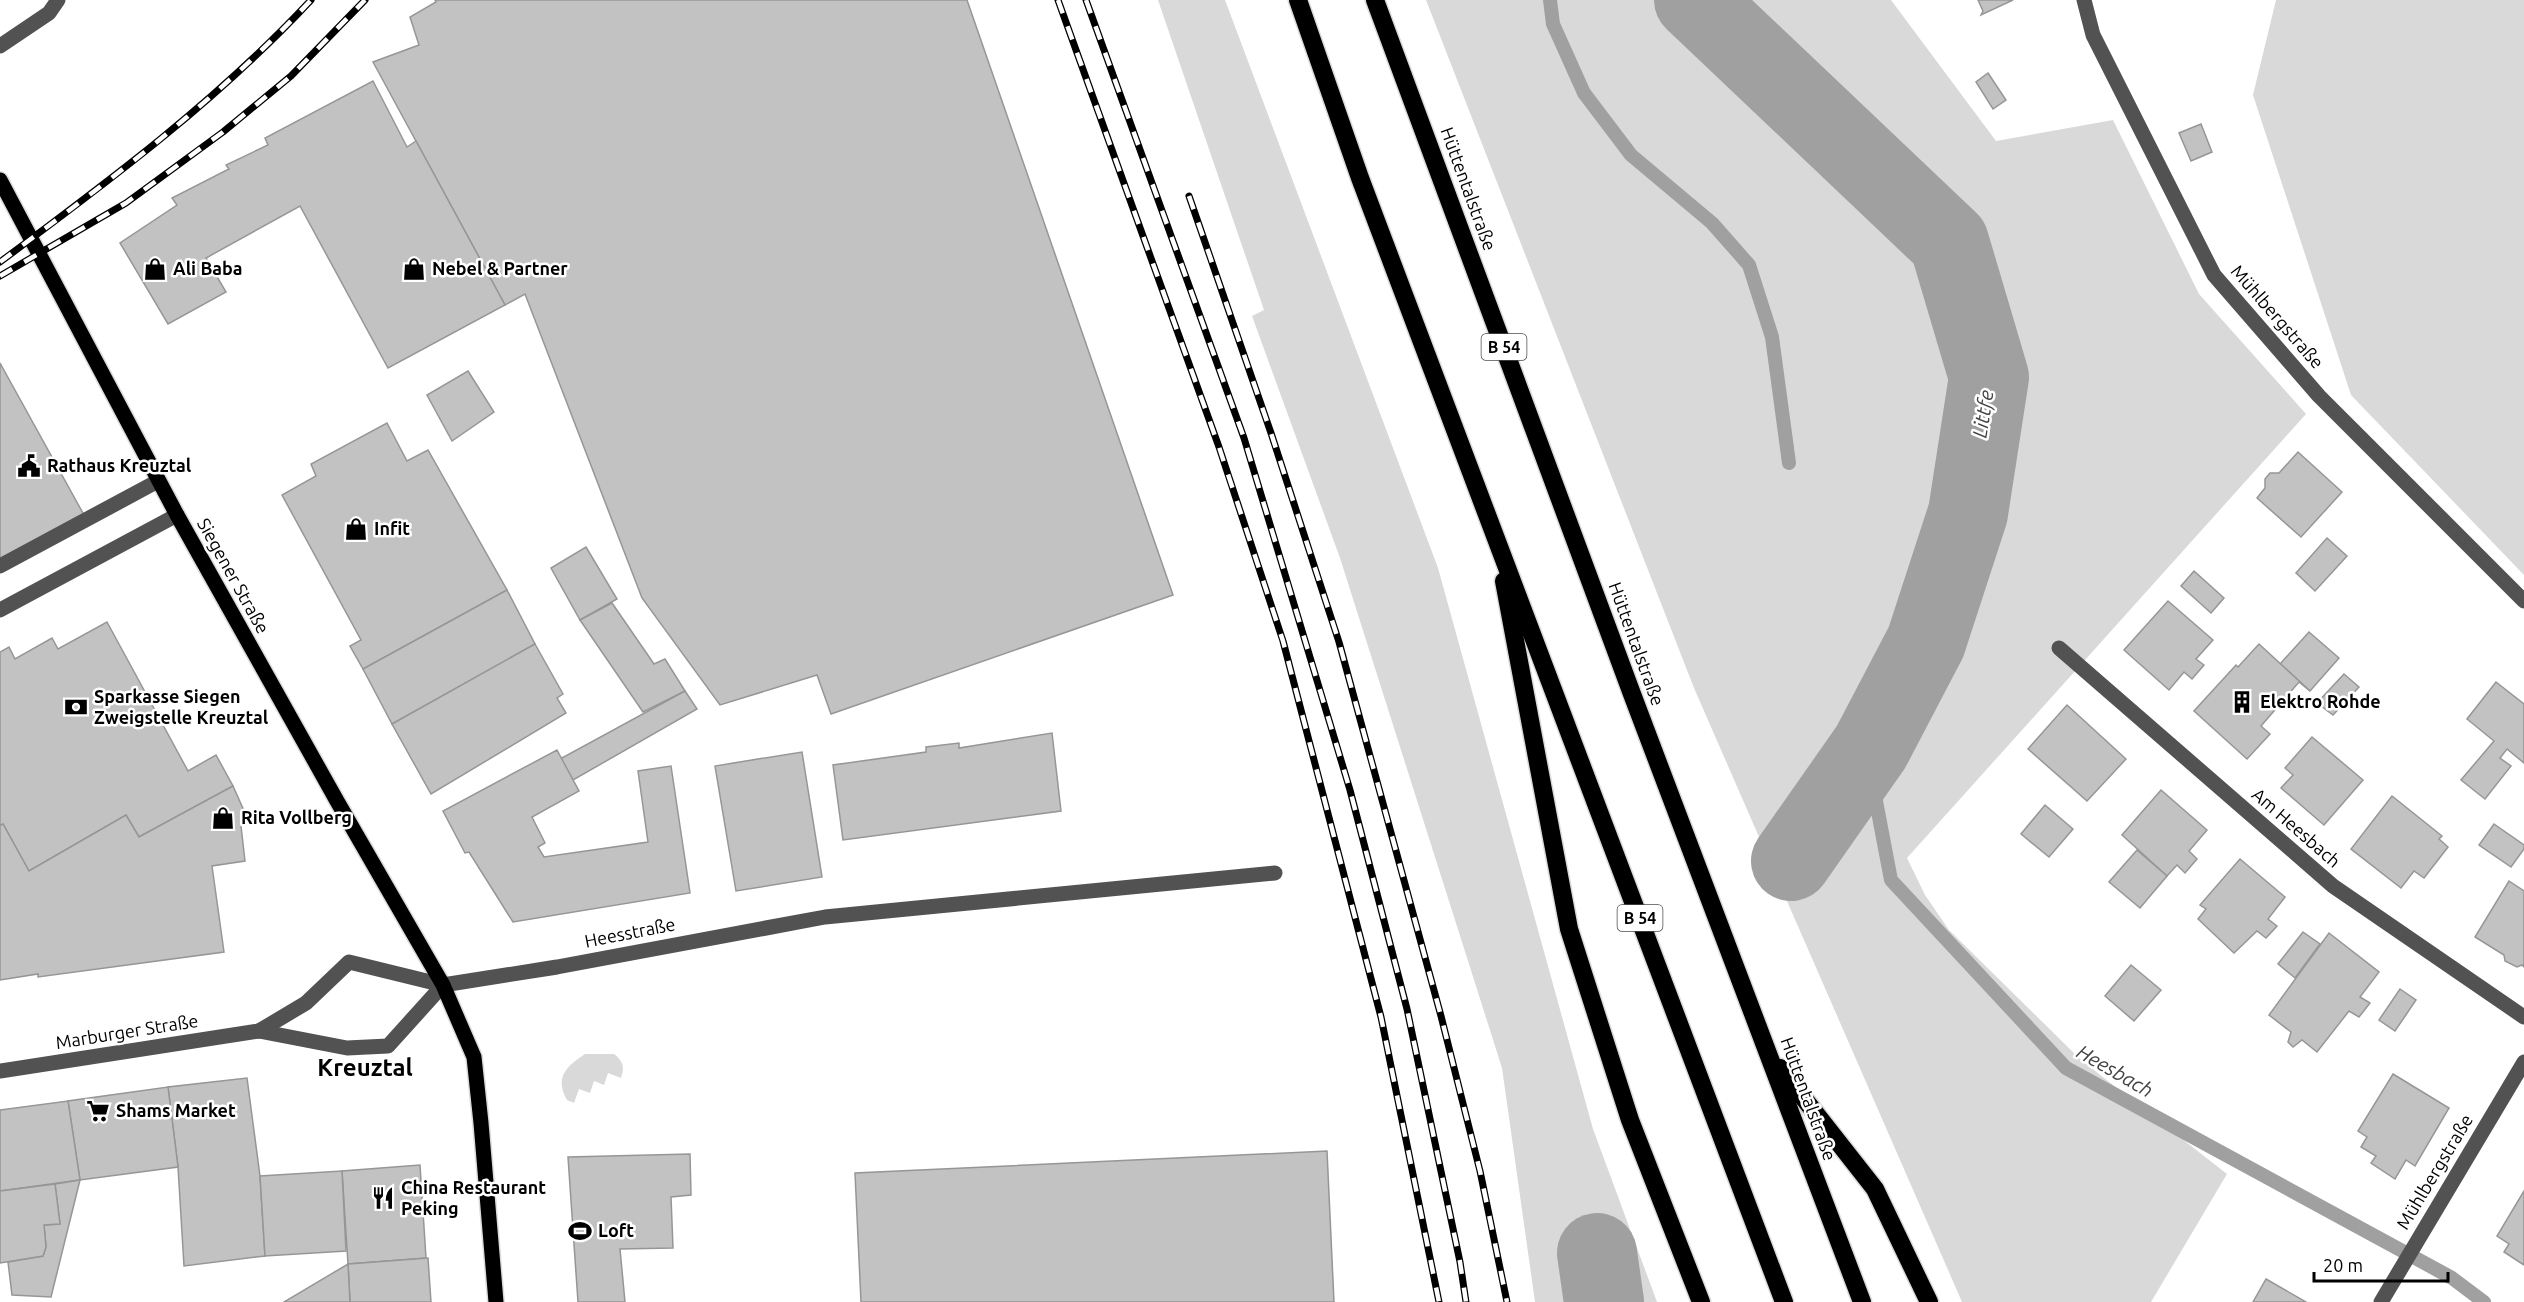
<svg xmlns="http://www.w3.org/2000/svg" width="2524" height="1302" font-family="Ubuntu,sans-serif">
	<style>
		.green { fill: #d9d9d9 }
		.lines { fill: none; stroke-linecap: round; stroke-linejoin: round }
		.stream { stroke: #a0a0a0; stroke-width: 14 }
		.river { stroke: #a0a0a0; stroke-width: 80 }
		.building { fill: #c2c2c2; stroke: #969696; stroke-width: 1.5 }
		.major-casing { stroke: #dbdbdb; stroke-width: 18 }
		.highway-casing { stroke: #dbdbdb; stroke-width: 21 }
		.minor { stroke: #525252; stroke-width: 15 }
		.major { stroke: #000; stroke-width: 15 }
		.highway { stroke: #000; stroke-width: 18 }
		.rail-casing { stroke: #000; stroke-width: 7 }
		.rail { stroke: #fff; stroke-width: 4.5; stroke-dasharray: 14; stroke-linecap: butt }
		.labels { text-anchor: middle; stroke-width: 5; stroke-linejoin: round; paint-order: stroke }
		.shield { fill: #fff; stroke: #4c4c4c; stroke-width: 1.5 }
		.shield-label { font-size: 16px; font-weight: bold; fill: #000 }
		.street-label { font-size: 18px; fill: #000; stroke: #fff }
		.poi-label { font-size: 18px; font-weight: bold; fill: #000; stroke: #fff; text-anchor: start }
		.water-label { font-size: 20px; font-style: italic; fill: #414141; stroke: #fff }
		.district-label { font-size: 24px; font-weight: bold; fill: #000; stroke: #fff }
	</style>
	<rect width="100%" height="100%" fill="#fff"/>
	<g class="green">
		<path d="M1158,0H1225L1438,568L1593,1129L1657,1302H1535L1502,1068L1340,558L1252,316L1264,310Z"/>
		<path d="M1426,0H1891L1996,141L2113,120L2199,294L2306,414L1907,858L1925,895L1949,930L2081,1060L2227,1174L2151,1302H1962L1694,688Z"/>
		<path d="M2276,0H2524V575L2351,395L2253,95Z"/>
		<path d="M585,1054H614C623,1061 625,1067 621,1078L608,1073L604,1085L594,1081L590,1093L579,1089L574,1103L567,1100C554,1077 567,1066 585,1054Z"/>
	</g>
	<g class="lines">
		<g class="stream">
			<path d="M1550,0L1553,24L1584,93L1631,155L1712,223L1749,265L1772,337L1789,463"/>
			<path d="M1871,747L1872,780L1891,880L2066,1068L2452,1278L2484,1302"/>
		</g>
		<g class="river">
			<path d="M1694,0L1949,242L1989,377L1968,513L1926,642L1871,747L1791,861"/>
			<path d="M1597,1253L1604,1302"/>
		</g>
	</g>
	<g class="building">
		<path d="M435,0H967L1173,595L831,714L817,675L720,705L642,598L525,294L505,305L373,62L419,45L410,17L436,2Z"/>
		<path d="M1978,0H2013L1981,15L1983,11Z"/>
		<path d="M1988,73L2006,100L1993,109L1976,82Z"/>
		<path d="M373,81L407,147L416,141L505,305L388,368L300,206L206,258L226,292L168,324L120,243L177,205L172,198L229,169L226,165L268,145L265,138Z"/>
		<path d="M2201,124L2212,152L2191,161L2179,133Z"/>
		<path d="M0,363L84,515L0,560Z"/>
		<path d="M468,371L494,412L452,441L427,395Z"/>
		<path d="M387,423L407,461L428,450L507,590L363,669L350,646L361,640L282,495L316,476L311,464Z"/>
		<path d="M2298,452L2342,492L2301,537L2257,498L2265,488V479L2270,473H2279Z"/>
		<path d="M2327,538L2347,556L2315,591L2296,573Z"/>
		<path d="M586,547L617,599L580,620L551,568Z"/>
		<path d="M2194,571L2224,598L2211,613L2181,586Z"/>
		<path d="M507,590L535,644L392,724L363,669Z"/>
		<path d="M2168,601L2213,640L2196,659L2204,665L2192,679L2184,672L2169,690L2124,650Z"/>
		<path d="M612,603L654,664L665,659L685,691L643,712L580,620Z"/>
		<path d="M107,622L188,771L216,755L233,786L139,837L126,815L29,871L3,824L0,826V652L9,647L15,659L52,638L58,649Z"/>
		<path d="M2309,632L2339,658L2310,691L2280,664Z"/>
		<path d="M535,644L563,694L557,698L566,713L431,794L392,724Z"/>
		<path d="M2259,644L2310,691L2299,682L2261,726L2270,734L2247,759L2194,711L2236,665L2238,667Z"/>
		<path d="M2344,674L2359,687L2333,715L2317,703Z"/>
		<path d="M2496,682L2524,704V763L2507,749L2500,758L2511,766L2485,799L2461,780L2494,741L2467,719Z"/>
		<path d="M685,691L697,709L573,780L560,759Z"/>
		<path d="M2067,705L2126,759L2087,801L2028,749Z"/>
		<path d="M1052,733L1061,811L843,840L833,765L926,752V747L959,743V748Z"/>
		<path d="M2312,737L2363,780L2324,825L2281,788L2293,775L2285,768Z"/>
		<path d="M557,750L579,791L532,817L545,843L538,847L544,857L648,842L638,771L671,766L690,893L513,922L469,852L465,853L443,811Z"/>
		<path d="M802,752L822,877L736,891L715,766Z"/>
		<path d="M233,786L249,822L241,826L245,861L212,866L224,952L38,977V974L0,980V826L3,824L29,871L126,815L139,837Z"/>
		<path d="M2161,790L2207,830L2189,851L2197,859L2185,873L2177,865L2167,876L2122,835Z"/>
		<path d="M2392,796L2442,836L2439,839L2448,847L2424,878L2414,871L2401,888L2351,849Z"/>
		<path d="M2045,805L2073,829L2049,857L2021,834Z"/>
		<path d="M2494,824L2524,845V849L2511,867L2479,845Z"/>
		<path d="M2137,850L2167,876L2140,908L2109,882Z"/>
		<path d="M2240,859L2285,897L2268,919L2277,926L2266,938L2257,931L2234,953L2198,919L2206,909L2200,905Z"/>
		<path d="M2509,881L2524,891V967L2522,965L2517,967L2505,961L2504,955L2475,937Z"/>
		<path d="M2303,932L2320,944L2295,978L2278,964Z"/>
		<path d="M2329,933L2379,972L2360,997L2370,1003L2359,1017L2349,1011L2317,1052L2302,1040L2293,1047L2288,1042L2291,1032L2269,1015Z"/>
		<path d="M2131,965L2161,990L2134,1021L2105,996Z"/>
		<path d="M2400,989L2416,1000L2395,1031L2379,1020Z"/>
		<path d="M2393,1074L2449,1108L2415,1166L2406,1160L2395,1179L2371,1163L2376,1156L2361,1147L2367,1137L2358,1131Z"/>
		<path d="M247,1078L260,1176L265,1256L184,1266L178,1167L168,1087Z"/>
		<path d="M168,1087L178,1167L80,1180L68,1101Z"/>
		<path d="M68,1101L80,1180L0,1191V1110Z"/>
		<path d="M1327,1151L1334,1302H861L855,1173Z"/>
		<path d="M690,1154L691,1195L671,1197L673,1248L620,1249L625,1302H578L568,1157Z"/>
		<path d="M420,1165L426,1258L348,1264L342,1171Z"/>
		<path d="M342,1171L346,1251L265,1256L260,1176Z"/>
		<path d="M80,1180L51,1297L12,1295L8,1262L43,1256L46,1247L44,1225L60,1224L55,1184Z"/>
		<path d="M55,1184L60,1224L44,1225L46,1247L43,1256L0,1263V1191Z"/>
		<path d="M2524,1191V1265L2504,1252L2509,1244L2497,1236Z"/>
		<path d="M428,1258L431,1302H350L348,1264Z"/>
		<path d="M348,1264L350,1302H284Z"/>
		<path d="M2266,1279L2306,1302H2253Z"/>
	</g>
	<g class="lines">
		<g class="major-casing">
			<path id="major" d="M0,180L177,515L337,801L443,985L474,1057L481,1123L496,1302"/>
		</g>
		<g class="highway-casing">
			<g id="highway">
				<path d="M1298,0L1360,178L1784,1302"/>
				<path d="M1375,0L1632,694L1862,1302"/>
				<path d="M1504,581L1569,929L1630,1120L1701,1302"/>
				<path d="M1780,1068L1875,1189L1929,1302"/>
			</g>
		</g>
		<g class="minor">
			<path d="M2084,0L2093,35L2214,275L2319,396L2524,601"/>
			<path d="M0,46L49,13L58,0"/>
			<path d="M0,566L158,481"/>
			<path d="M0,610L177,515"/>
			<path d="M2059,648L2333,886L2524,1017"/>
			<path d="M259,1031L306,1003L349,962L443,985L557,967L825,917L1275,873"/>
			<path d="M0,1071L259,1031L347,1048L388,1046L443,985"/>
			<path d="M2381,1302L2524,1062"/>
		</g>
		<use href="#major" class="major"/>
		<use href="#highway" class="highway"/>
		<g class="rail-casing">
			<g id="rail">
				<path d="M1058,0L1219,447L1283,641L1381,1017L1439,1302"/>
				<path d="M1086,0L1244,438L1350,790L1407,1009L1460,1262L1466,1302"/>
				<path d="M1189,196L1271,433L1339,642L1441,1016L1480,1171L1507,1302"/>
				<path d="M0,262C109,181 218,100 311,0"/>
				<path d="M0,276L126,203L223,132L291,76L365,0"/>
			</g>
		</g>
		<use href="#rail" class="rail"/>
	</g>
	<defs>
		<g id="shop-bare" transform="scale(1.8)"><path d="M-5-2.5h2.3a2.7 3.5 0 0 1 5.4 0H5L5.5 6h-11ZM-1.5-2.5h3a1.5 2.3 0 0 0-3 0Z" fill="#000" stroke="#fff" stroke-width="2.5" paint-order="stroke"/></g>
		<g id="civic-bare" transform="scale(1.8)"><path d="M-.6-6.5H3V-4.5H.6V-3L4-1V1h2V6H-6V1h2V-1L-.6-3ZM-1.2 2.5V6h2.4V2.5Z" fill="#000" stroke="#fff" stroke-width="2.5" paint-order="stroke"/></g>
		<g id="building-bare" transform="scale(1.8)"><path d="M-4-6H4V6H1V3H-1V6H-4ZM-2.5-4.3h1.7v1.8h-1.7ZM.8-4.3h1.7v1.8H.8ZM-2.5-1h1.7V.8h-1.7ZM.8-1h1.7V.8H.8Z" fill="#000" stroke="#fff" stroke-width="2.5" paint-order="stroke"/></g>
		<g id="bank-bare" transform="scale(1.8)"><path d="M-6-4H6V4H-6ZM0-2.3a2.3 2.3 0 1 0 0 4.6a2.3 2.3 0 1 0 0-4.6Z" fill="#000" stroke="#fff" stroke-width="2.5" paint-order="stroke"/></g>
		<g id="supermarket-bare" transform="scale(1.8)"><path d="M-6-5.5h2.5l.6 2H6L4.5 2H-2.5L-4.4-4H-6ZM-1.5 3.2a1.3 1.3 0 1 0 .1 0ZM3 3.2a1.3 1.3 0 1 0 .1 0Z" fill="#000" stroke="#fff" stroke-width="2.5" paint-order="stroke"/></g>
		<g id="restaurant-bare" transform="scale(1.8)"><path d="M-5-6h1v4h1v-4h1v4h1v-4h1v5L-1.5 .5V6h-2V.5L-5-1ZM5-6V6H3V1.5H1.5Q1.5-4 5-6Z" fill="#000" stroke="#fff" stroke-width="2.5" paint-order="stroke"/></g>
		<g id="stadium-bare" transform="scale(1.8)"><path d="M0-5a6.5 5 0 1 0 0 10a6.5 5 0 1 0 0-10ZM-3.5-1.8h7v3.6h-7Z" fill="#000" stroke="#fff" stroke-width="2.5" paint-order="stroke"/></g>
	</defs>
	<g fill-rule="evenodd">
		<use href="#shop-bare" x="155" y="269"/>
		<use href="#shop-bare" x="414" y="269"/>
		<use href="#civic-bare" x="29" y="466"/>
		<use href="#shop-bare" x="356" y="529"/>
		<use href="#building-bare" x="2242" y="702"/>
		<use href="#bank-bare" x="76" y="707"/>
		<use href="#shop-bare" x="223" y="818"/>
		<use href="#supermarket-bare" x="98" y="1111"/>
		<use href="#restaurant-bare" x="383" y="1198"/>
		<use href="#stadium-bare" x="580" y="1231"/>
	</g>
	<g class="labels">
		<g class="shield">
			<rect x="1481.5" y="334" width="45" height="26" rx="4.5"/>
			<rect x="1617.5" y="905" width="45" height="26" rx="4.5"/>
		</g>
		<g class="shield-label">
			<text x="1504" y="353">B 54</text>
			<text x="1640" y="924">B 54</text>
		</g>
		<g class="street-label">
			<text transform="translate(1468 189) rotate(70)" y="6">Hüttentalstraße</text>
			<text transform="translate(2277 317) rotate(49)" y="6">Mühlbergstraße</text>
			<text transform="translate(233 576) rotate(61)" y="6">Siegener Straße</text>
			<text transform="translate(1636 644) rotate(70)" y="6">Hüttentalstraße</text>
			<text transform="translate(2296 828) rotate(41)" y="6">Am Heesbach</text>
			<text transform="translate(630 933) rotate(-11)" y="6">Heesstraße</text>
			<text transform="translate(127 1032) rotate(-9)" y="6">Marburger Straße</text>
			<text transform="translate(1808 1099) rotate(70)" y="6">Hüttentalstraße</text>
			<text transform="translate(2435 1172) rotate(-59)" y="6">Mühlbergstraße</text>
		</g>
		<g class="poi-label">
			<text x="173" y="275">Ali Baba</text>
			<text x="432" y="275">Nebel &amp; Partner</text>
			<text x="47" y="472">Rathaus Kreuztal</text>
			<text x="374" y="535">Infit</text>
			<text x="94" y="703">Sparkasse Siegen<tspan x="94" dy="21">Zweigstelle Kreuztal</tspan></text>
			<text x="2260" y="708">Elektro Rohde</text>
			<text x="241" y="824">Rita Vollberg</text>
			<text x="116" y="1117">Shams Market</text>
			<text x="401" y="1194">China Restaurant<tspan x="401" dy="21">Peking</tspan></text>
			<text x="598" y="1237">Loft</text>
		</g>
		<g class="water-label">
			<text transform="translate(1983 414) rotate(-81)" y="7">Littfe</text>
			<text transform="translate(2115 1071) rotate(30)" y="7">Heesbach</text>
		</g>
		<g class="district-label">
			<text x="365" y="1076">Kreuztal</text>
		</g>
	</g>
	<path d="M2314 1272v9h134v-9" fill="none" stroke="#000000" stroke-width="3"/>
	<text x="2323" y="1272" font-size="18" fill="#000000" stroke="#ffffff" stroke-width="4.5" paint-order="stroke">20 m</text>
</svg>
